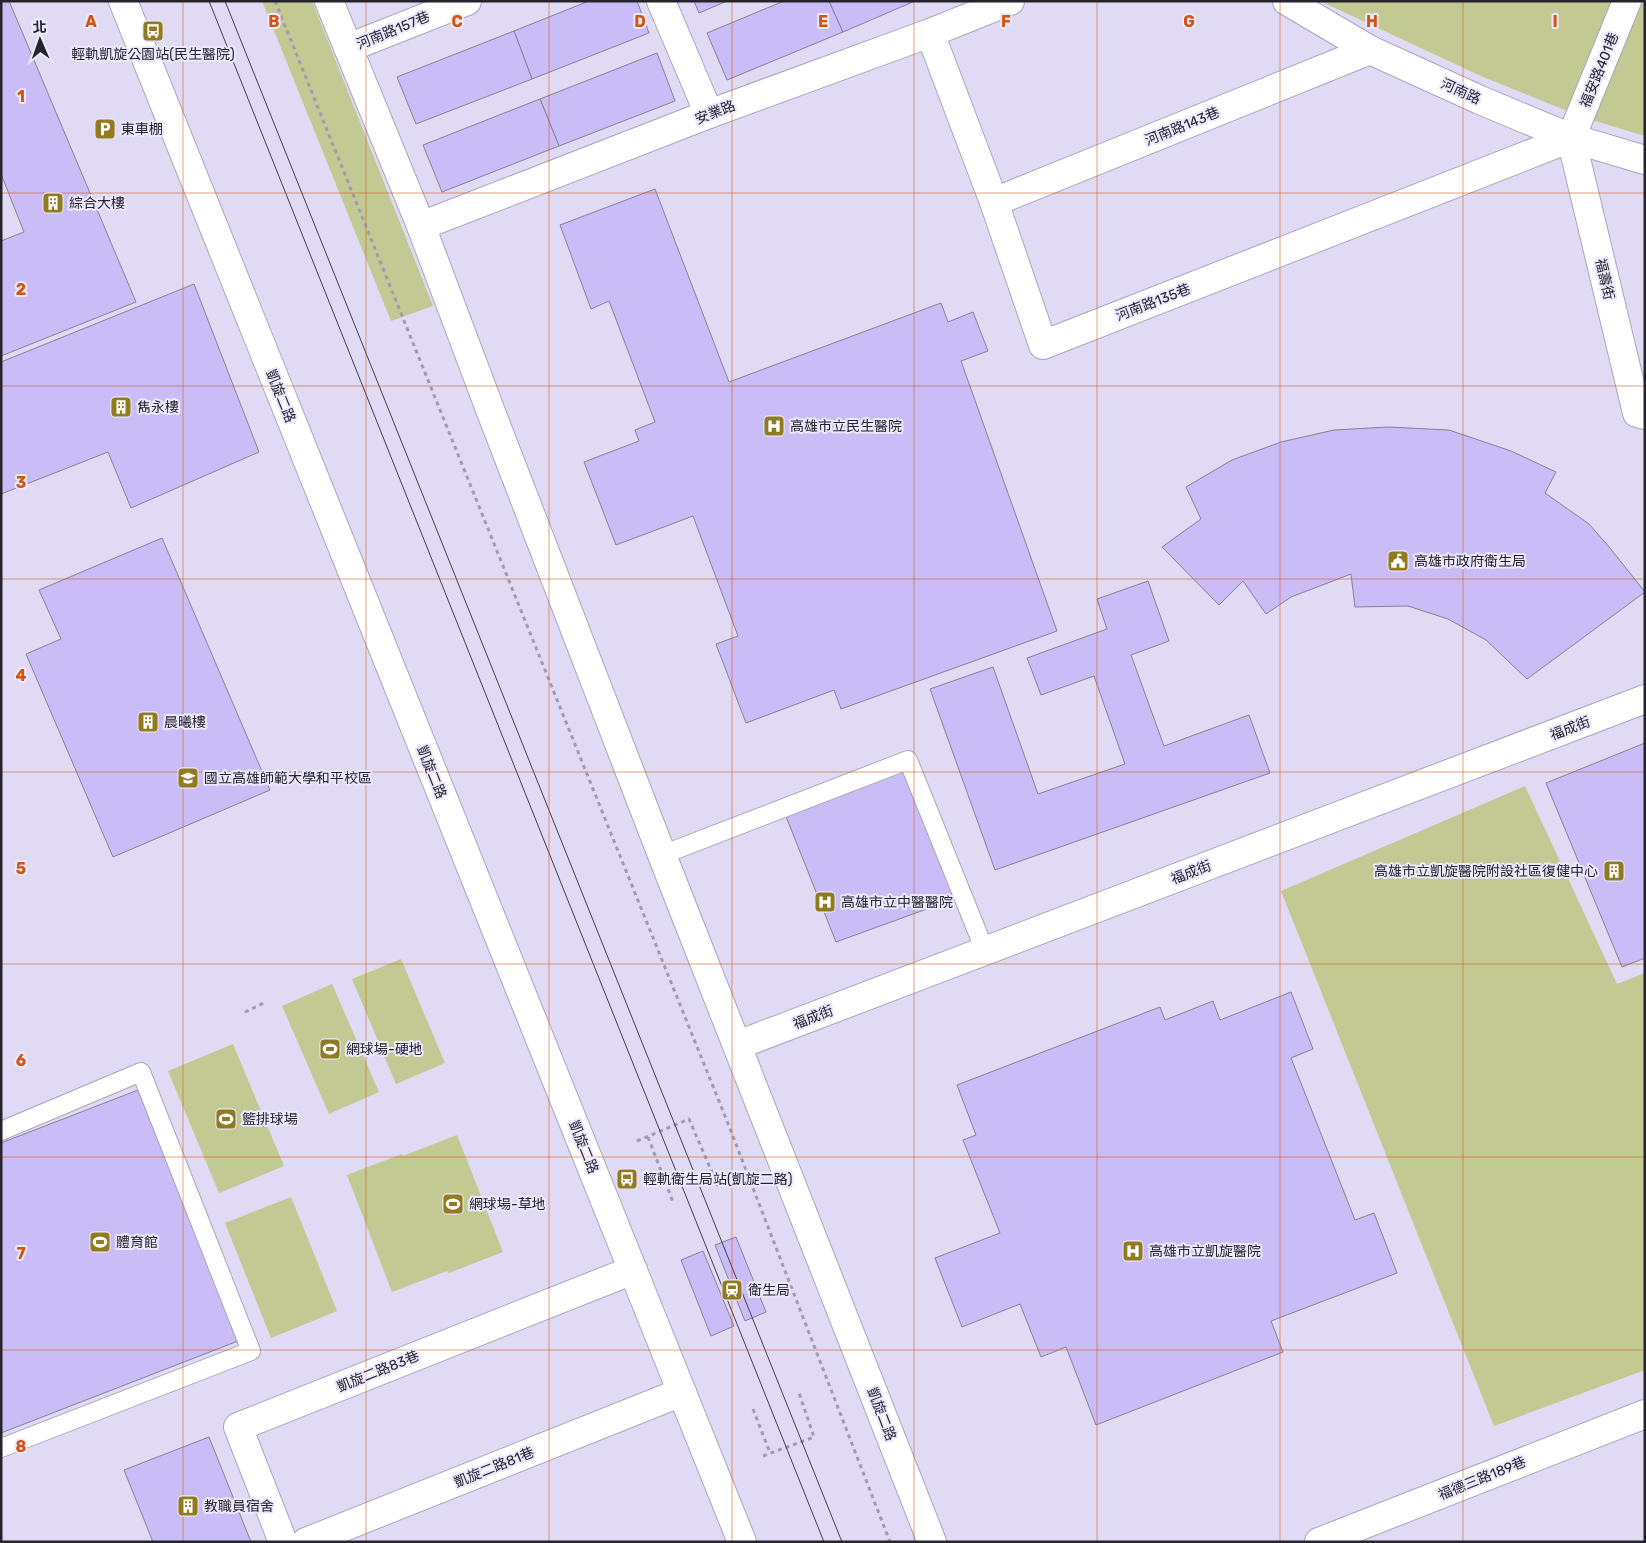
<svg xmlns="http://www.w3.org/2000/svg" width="1646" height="1543" font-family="Rubik,'Noto Sans TC',sans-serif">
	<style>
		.green { fill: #c2c993 }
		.building { fill: #cabcf6; stroke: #858097 }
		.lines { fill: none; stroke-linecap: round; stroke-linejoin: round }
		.lane-casing { stroke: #aaa5bd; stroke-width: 20 }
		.street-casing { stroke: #aaa5bd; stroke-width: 30 }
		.secondary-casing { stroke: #aaa5bd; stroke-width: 30 }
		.path { stroke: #a09cb0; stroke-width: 3; stroke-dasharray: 4 4; stroke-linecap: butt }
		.lane { stroke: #fff; stroke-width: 18 }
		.street { stroke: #fff; stroke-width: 28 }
		.secondary { stroke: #fff; stroke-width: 28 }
		.tram { stroke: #42404b; stroke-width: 1 }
		.grid { fill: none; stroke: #d4540f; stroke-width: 1; stroke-opacity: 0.55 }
		.labels { text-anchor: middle; stroke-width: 4; stroke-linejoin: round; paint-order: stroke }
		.street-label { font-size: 14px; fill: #25232c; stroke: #ece8fd }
		.poi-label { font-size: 14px; fill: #25232c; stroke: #ece8fd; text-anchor: start }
		.grid-label { font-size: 16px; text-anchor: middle; font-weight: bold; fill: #d4540f; stroke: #ece8fd; stroke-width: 4; stroke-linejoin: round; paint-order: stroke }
	</style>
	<rect width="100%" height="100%" fill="#e0daf4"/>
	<g class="green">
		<path d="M262,1H312L433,306L391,321Z"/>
		<path d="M1320,1H1645V136L1582,117L1483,77Z"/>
		<path d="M1525,786L1617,984L1645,973V1370L1494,1426L1281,891Z"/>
		<path d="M401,959L445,1063L396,1084L352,979Z"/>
		<path d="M332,984L379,1092L329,1114L282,1006Z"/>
		<path d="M233,1044L284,1166L219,1193L168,1071Z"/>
		<path d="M457,1135L503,1252L449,1273L447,1271L392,1292L347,1175L402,1154L403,1156Z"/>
		<path d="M291,1197L337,1311L271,1338L225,1223Z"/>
	</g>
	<g class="building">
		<path d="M1,1H9L136,302L1,356V241L24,232L1,174Z"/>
		<path d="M589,1H637L649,33L532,79L514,31Z"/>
		<path d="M694,1H727L699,13Z"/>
		<path d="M784,1H829L843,32L727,80L707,33Z"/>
		<path d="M829,1H915L843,32Z"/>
		<path d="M514,31L532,79L416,124L397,77Z"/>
		<path d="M657,53L675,101L559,146L540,99Z"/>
		<path d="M540,99L559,146L442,192L423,145Z"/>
		<path d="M655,189L729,382L941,303L948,322L973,312L988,351L961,361L1057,631L841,709L834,690L746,723L716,644L738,636L693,516L616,545L584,462L639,441L635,430L655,422L609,301L591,309L560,225Z"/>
		<path d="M194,284L259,452L131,508L108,452L1,494V362Z"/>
		<path d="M1388,427L1449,430L1511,451L1556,472L1545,493L1589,524L1610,548L1645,592L1527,679L1486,640L1448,619L1408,606L1355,607L1351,574L1291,597L1266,614L1243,581L1219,605L1162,547L1201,519L1186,487L1232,460L1281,442L1334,430Z"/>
		<path d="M162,538L270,790L113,857L26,654L61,639L39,590Z"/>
		<path d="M1148,581L1169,641L1131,655L1164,746L1249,715L1270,773L995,870L930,689L993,667L1038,794L1125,764L1094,676L1041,695L1027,658L1107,629L1097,599Z"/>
		<path d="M1645,743V958L1622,967L1546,783Z"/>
		<path d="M904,769L957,898L836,942L785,814Z"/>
		<path d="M1291,992L1313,1049L1291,1058L1355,1220L1374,1213L1397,1273L1271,1321L1283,1352L1096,1425L1066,1347L1041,1357L1020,1304L962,1327L935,1258L1000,1233L963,1140L976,1135L957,1085L1160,1007L1165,1020L1213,1001L1220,1020Z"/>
		<path d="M138,1090L238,1341L1,1433V1143Z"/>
		<path d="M736,1237L766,1312L745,1321L715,1245Z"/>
		<path d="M703,1251L734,1326L711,1336L681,1260Z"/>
		<path d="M209,1437L251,1542H153L124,1470Z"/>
	</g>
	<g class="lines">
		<g class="lane-casing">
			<g id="lane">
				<path d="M662,855L908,760L985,951"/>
				<path d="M1,1131L141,1072L251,1351L1,1448"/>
			</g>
		</g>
		<g class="street-casing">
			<g id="street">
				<path d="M329,1L421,226L491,412L662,855L932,1542"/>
				<path d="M661,1L709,114"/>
				<path d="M1287,1L1370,50L1480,100L1571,138L1645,160"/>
				<path d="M930,33L994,202L1043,345L1571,138"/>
				<path d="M348,48L467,1"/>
				<path d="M1571,138L1637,413L1645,415"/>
				<path d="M1571,138L1627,1"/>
				<path d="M994,202L1370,50"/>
				<path d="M421,226L709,114L930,33L1010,1"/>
				<path d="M738,1045L1645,699"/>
				<path d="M283,1542L238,1427L633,1270"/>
				<path d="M306,1542L682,1392"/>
				<path d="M1319,1542L1645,1414"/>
			</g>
		</g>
		<g class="secondary-casing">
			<path id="secondary" d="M123,1L742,1542"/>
		</g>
		<g class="path">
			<path d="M275,1L727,1121L890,1542"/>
			<path d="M245,1012L264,1003"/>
			<path d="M648,1137L673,1202"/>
			<path d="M637,1141L689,1119L718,1186"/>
			<path d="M753,1409L770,1453"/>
			<path d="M763,1456L814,1437L799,1393"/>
		</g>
		<use href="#lane" class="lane"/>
		<use href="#street" class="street"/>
		<use href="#secondary" class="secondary"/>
		<g class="tram">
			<path d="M209,1L824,1542"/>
			<path d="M225,1L842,1542"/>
		</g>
	</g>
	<path class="grid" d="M183,1V1542M366,1V1542M549,1V1542M732,1V1542M914,1V1542M1097,1V1542M1280,1V1542M1463,1V1542M1,193H1645M1,386H1645M1,579H1645M1,772H1645M1,964H1645M1,1157H1645M1,1350H1645"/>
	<defs>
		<g id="bus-square" transform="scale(1.125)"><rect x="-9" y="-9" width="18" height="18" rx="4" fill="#907b21" stroke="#ece8fd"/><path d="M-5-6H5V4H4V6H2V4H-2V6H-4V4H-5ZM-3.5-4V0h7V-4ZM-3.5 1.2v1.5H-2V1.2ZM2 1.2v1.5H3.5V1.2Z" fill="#fff"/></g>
		<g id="parking-square" transform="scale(1.125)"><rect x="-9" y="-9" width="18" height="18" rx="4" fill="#907b21" stroke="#ece8fd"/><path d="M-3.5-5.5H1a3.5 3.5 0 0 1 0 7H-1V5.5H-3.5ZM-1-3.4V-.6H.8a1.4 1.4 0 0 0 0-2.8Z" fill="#fff"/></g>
		<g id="building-square" transform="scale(1.125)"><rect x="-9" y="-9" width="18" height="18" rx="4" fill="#907b21" stroke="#ece8fd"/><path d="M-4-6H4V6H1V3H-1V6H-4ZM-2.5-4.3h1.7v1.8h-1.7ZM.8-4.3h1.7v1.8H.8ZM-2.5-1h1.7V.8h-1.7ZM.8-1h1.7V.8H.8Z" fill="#fff"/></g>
		<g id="hospital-square" transform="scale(1.125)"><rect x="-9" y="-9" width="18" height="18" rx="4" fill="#907b21" stroke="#ece8fd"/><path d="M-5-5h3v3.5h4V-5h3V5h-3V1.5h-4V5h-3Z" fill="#fff"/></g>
		<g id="civic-square" transform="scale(1.125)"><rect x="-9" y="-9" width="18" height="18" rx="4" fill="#907b21" stroke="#ece8fd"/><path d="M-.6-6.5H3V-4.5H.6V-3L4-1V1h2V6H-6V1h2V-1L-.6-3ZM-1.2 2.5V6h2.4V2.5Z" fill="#fff"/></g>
		<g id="university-square" transform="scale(1.125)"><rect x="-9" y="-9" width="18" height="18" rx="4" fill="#907b21" stroke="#ece8fd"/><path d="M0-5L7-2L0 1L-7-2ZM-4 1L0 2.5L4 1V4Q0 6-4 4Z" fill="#fff"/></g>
		<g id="stadium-square" transform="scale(1.125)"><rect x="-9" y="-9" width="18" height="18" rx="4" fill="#907b21" stroke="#ece8fd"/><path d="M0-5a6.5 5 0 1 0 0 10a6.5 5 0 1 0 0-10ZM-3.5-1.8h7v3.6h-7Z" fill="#fff"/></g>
		<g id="station-square" transform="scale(1.125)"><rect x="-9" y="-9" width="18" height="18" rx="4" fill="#907b21" stroke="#ece8fd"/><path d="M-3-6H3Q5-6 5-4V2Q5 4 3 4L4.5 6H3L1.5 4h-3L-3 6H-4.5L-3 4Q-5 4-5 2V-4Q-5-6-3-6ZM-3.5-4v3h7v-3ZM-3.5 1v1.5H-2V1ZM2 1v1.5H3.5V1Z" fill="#fff"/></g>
	</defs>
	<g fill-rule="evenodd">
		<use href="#bus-square" x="153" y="31"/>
		<use href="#parking-square" x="105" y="129"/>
		<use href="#building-square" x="53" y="203"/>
		<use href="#building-square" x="121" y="407"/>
		<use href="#hospital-square" x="774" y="426"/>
		<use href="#civic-square" x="1398" y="561"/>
		<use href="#building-square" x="148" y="722"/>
		<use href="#university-square" x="188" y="778"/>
		<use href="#building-square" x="1614" y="871"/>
		<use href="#hospital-square" x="825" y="902"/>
		<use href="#stadium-square" x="330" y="1049"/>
		<use href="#stadium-square" x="226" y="1119"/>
		<use href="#bus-square" x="627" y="1179"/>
		<use href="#stadium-square" x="453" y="1204"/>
		<use href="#stadium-square" x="100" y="1242"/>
		<use href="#hospital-square" x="1133" y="1251"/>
		<use href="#station-square" x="732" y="1290"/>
		<use href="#building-square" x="188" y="1506"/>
	</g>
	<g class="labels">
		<g class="street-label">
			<text transform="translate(393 30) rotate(-22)" y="5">河南路157巷</text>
			<text transform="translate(1599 70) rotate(-68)" y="5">福安路401巷</text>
			<text transform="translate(1461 91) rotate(24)" y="5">河南路</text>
			<text transform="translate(715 112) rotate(-21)" y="5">安業路</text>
			<text transform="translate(1182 126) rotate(-22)" y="5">河南路143巷</text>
			<text transform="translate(1605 279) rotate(77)" y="5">福壽街</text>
			<text transform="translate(1153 302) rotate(-21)" y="5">河南路135巷</text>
			<text transform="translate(281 396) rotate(68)" y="5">凱旋二路</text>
			<text transform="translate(1570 728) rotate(-21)" y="5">福成街</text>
			<text transform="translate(432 772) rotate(68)" y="5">凱旋二路</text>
			<text transform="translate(1191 872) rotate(-21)" y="5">福成街</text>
			<text transform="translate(813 1017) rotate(-21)" y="5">福成街</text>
			<text transform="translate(584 1147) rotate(68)" y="5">凱旋二路</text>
			<text transform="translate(378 1371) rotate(-22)" y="5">凱旋二路83巷</text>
			<text transform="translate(882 1414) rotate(69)" y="5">凱旋二路</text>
			<text transform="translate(494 1467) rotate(-22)" y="5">凱旋二路81巷</text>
			<text transform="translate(1482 1478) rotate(-22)" y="5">福德三路189巷</text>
		</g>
		<g class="poi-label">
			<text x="153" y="59" text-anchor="middle">輕軌凱旋公園站(民生醫院)</text>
			<text x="121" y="134">東車棚</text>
			<text x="69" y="208">綜合大樓</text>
			<text x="137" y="412">雋永樓</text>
			<text x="790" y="431">高雄市立民生醫院</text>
			<text x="1414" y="566">高雄市政府衛生局</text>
			<text x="164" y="727">晨曦樓</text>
			<text x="204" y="783">國立高雄師範大學和平校區</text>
			<text x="1598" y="876" text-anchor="end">高雄市立凱旋醫院附設社區復健中心</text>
			<text x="841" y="907">高雄市立中醫醫院</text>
			<text x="346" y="1054">網球場-硬地</text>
			<text x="242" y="1124">籃排球場</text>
			<text x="643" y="1184">輕軌衛生局站(凱旋二路)</text>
			<text x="469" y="1209">網球場-草地</text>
			<text x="116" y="1247">體育館</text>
			<text x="1149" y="1256">高雄市立凱旋醫院</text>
			<text x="748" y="1295">衛生局</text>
			<text x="204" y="1511">教職員宿舍</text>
		</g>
	</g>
	<g class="grid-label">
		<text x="91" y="27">A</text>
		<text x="274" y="27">B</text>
		<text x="457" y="27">C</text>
		<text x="640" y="27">D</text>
		<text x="823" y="27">E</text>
		<text x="1006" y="27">F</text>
		<text x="1189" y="27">G</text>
		<text x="1372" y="27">H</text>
		<text x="1555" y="27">I</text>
		<text x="21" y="102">1</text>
		<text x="21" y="295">2</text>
		<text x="21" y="488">3</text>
		<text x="21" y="681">4</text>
		<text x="21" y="874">5</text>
		<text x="21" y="1066">6</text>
		<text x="21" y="1259">7</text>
		<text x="21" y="1452">8</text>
	</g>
	<rect width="1646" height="1543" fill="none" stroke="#25232c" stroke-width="5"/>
	<g transform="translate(40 40) rotate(358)" stroke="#ece8fd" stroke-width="4" paint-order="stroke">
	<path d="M0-4L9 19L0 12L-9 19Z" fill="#25232c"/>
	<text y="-8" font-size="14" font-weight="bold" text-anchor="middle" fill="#25232c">北</text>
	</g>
</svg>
